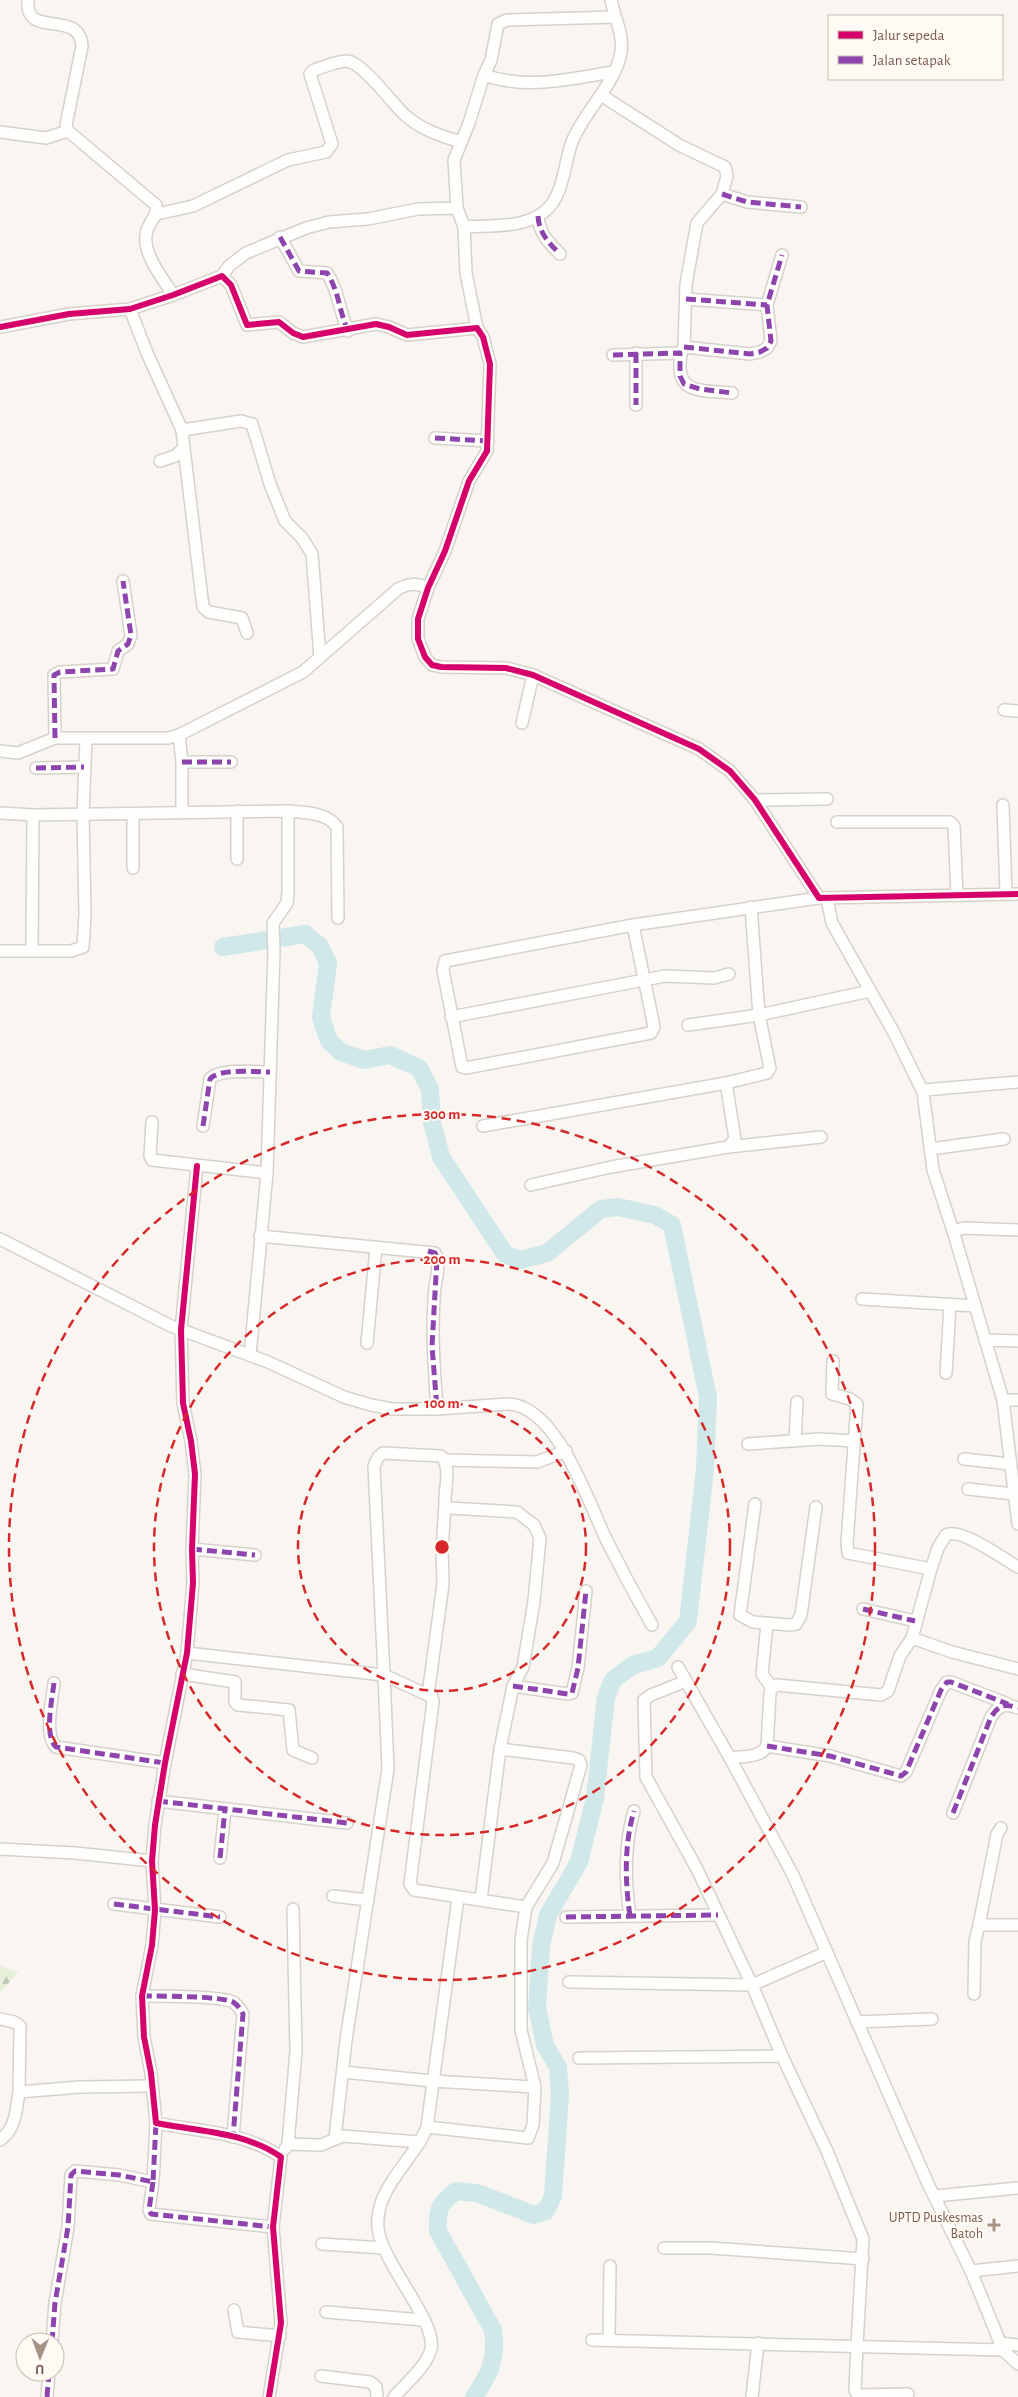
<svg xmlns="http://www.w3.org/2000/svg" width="1018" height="2397" font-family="'Alegreya Sans',sans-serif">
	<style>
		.forest { fill: url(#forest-firs) }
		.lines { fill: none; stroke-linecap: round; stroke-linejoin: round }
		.river { stroke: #d0e8ea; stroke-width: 18 }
		.street-casing { stroke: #d7d1cb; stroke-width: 14 }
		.street { stroke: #fefefd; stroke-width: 11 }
		.quiet { stroke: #8e44ad; stroke-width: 5; stroke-dasharray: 10 5; stroke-linecap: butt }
		.cycleway-casing { stroke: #fffaf3; stroke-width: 9 }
		.cycleway { stroke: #d6006c; stroke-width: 6 }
		.ring { fill: none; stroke: #d62828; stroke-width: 2.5; stroke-dasharray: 9 6 }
		.poi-dot { fill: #a69286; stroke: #fffaf3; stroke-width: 2 }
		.labels { text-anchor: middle; stroke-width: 4; stroke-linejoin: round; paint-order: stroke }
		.poi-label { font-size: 14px; fill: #7a5c4d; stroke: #fffaf3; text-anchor: end }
		.centre { fill: #d62828; stroke: #fffaf3; stroke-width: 2.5 }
		.ring-label { font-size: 15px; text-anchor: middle; font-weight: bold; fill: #d62828; stroke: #fffaf3; stroke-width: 4; stroke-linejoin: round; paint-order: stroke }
	</style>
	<defs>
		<pattern id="forest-firs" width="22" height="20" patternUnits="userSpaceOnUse" patternTransform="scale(1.25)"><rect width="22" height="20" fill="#e7f0db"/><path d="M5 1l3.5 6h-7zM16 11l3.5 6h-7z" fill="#c0c6b4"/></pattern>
	</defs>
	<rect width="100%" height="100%" fill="#f9f5f0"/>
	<path class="forest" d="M0,1966L18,1972L0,1993Z"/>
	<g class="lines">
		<path class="river" d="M223,947L305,934L320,946L328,963L321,1017L329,1041L341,1052L364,1060L390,1055L419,1068L430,1089L432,1122L441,1157L505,1254L520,1260L547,1253L601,1209L618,1207L655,1215L672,1225L708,1397L705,1469L688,1621L658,1658L633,1665L613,1680L606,1697L595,1798L579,1862L548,1915L541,1946L537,2008L545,2045L558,2067L560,2095L553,2196L546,2211L534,2215L477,2193L456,2191C439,2204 437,2209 438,2231L493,2330C497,2358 490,2374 474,2397"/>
		<g class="street-casing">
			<g id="street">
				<path d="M28,0C24,40 80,8 82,46L66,125L68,131L156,205C158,216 150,221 147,230C140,252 163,278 173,295"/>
				<path d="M484,75C526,90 569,79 613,72"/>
				<path d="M601,95L679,145L725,167L727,176L722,194L697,223L686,284L684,347C680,353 680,359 680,366C679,396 710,390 732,393"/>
				<path d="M0,132L46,138L68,131"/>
				<path d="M722,194L747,202L801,207"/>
				<path d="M457,208L454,160L469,123L484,75L491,60L498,24L507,20L615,17"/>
				<path d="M157,214L193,206L288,160L326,152L332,144L310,74L314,70C324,67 337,61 347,61C364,63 393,105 406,116C422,130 441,136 461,142"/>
				<path d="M538,216C539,233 548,242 560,254"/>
				<path d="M464,227C490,225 522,229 544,212C564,197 564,163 572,142C584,111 616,84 621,52C624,36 614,16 611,0"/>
				<path d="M280,237L299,271L327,273C339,291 339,311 348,331"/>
				<path d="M222,276L229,266L246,253L306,228L329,222L368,219L418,209L457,208L464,227L466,273L477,328"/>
				<path d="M686,299L767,305"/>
				<path d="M130,309L147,353L182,430L184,448L175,456L160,461"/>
				<path d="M0,327L69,314L130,309L173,295L222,276L231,285L247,325L279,322L293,333L303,337L376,324L389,327L407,335L477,328L483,337L490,364L487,451L469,481L445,551L428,588L418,619V639L425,657L432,665L441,667L506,668L533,675L699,749L730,771L755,800L819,898L1018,894"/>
				<path d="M684,347L750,354L760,352L767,348L771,341L767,305L782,255"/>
				<path d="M636,353V405"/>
				<path d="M613,355L680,353"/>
				<path d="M182,430L241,421L252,424L270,484L285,521L302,538L312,554L320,657"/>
				<path d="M435,438L488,441"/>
				<path d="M184,448L203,607L209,612L242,618L247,633"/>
				<path d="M1004,710L1018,711"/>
				<path d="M522,723L533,675"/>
				<path d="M179,735L182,762V811"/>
				<path d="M55,738L54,675L60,672L113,669L118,651L128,644L131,635L123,581"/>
				<path d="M0,751L18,753L55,738H168L179,735L303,672L398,589C409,583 416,583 428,588"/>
				<path d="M182,762H231"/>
				<path d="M36,768L84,767"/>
				<path d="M755,800L827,799"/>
				<path d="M1003,805L1006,893"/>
				<path d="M237,811V859"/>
				<path d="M288,811C305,813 327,812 337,827L338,918"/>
				<path d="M0,813L33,815L288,811V892L287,903L273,923L274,951L267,1173L250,1355"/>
				<path d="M133,814V868"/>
				<path d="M837,822H950L954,826L957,895"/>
				<path d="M827,899L832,923L893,1031L923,1092L933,1170L953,1231"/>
				<path d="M633,925L654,1027L651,1033L466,1068L462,1067L443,970L445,961L633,925L819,898"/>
				<path d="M0,951H71L83,947L85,914L83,814L86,739"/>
				<path d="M32,951L33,815"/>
				<path d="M451,1017L665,976L714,978L729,974"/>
				<path d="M688,1025L759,1015L870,991"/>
				<path d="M923,1092L924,1090L1018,1082"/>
				<path d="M152,1122L150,1156L152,1160L267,1173"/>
				<path d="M203,1126L210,1079C219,1068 255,1072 270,1072"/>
				<path d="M483,1126L726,1083L767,1073L770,1068L759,1015L751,907"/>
				<path d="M728,1147L821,1137"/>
				<path d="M930,1149L1004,1139"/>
				<path d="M197,1166L181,1330L183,1403L191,1441L195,1474L192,1549L193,1583L187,1653L165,1763L155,1825L152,1861L155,1910L152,1945L142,1996L144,2037L151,2073L156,2123C197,2131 246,2132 281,2157L273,2227L281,2323L269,2397"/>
				<path d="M531,1185L611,1167L728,1147L735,1139L726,1083"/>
				<path d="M1018,1230L964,1228L953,1231L1003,1400L1018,1524"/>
				<path d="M260,1236L435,1253C440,1263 437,1276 435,1287C431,1328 434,1368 437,1409"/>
				<path d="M0,1239L171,1326L268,1362L344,1397L371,1405L392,1409H437L508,1404C557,1405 589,1504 607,1541C621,1569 636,1597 652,1625"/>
				<path d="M862,1299L975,1306"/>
				<path d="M985,1340L1018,1341"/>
				<path d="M367,1343L376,1248"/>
				<path d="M833,1361L832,1394L850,1399L857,1404L847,1543L848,1553L931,1569"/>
				<path d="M946,1373L950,1305"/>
				<path d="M1003,1400H1018"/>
				<path d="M795,1441L797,1402"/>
				<path d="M748,1444L819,1439L855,1441"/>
				<path d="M964,1459L1010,1464"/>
				<path d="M445,1460L537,1462L566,1451"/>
				<path d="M968,1489L1013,1494"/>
				<path d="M755,1504L740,1615L753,1622L790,1625L796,1624L801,1615L816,1507"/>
				<path d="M192,1549L255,1555"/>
				<path d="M863,1609L915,1621"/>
				<path d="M767,1624L762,1674L772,1688"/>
				<path d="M912,1638L952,1652L1018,1669"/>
				<path d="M187,1653L384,1675L388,1769L346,2040L335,2138"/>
				<path d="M678,1667L730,1758L793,1875L929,2186L971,2271L1003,2350L1018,2364"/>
				<path d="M182,1674L235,1682V1702L238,1705L289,1710L293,1750L312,1758"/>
				<path d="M686,1681L651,1695L644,1700L646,1777L697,1869L752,1985L782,2056"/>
				<path d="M54,1683C52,1700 44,1736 56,1747L165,1763"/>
				<path d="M513,1686L568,1694L572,1693L578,1668L586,1591"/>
				<path d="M428,1695L443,1584L442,1550L445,1504"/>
				<path d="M767,1746L830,1756L901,1776L906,1772L941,1690L947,1682H951L1008,1704"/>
				<path d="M730,1758C742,1756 761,1758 767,1746L770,1693L772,1688L777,1685L881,1695L888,1691L900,1656L912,1638L931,1569L938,1548L946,1535C960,1527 1004,1559 1018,1567"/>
				<path d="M158,1801L347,1823"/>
				<path d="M953,1813L991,1717C999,1705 1004,1703 1018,1708"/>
				<path d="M1001,1828L997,1834L979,1925H1018"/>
				<path d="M0,1849L75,1853L152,1861"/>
				<path d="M220,1858L225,1809"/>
				<path d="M333,1896L368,1900"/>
				<path d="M481,1899L500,1749L513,1686L523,1667L534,1601L540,1538L534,1525L517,1512L449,1508L445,1504C444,1490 452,1467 441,1456L383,1453L378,1457L374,1466L384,1675L428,1695L432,1697L433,1701L410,1884L414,1890L526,1907"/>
				<path d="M114,1904L220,1917"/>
				<path d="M630,1916C625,1882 624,1845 634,1811"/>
				<path d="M566,1917L718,1915"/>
				<path d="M569,1982L752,1985L827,1952"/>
				<path d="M974,1994L975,1941L979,1925"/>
				<path d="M142,1996C159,1996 221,1996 233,2002C238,2005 240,2009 243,2014L233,2137"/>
				<path d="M0,2019L14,2022L20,2026L19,2092"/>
				<path d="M857,2022L932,2019"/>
				<path d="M579,2058L782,2056L827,2151L863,2239L857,2345L855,2390L859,2397"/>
				<path d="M343,2072L432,2081L535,2087L521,2030V1940L526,1907L553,1863L581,1765L579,1760L573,1758L500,1749"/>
				<path d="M427,2127L528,2138L533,2125L535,2087"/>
				<path d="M0,2140C16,2129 16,2110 19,2092L80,2087L151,2086"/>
				<path d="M288,2144L296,2051L293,1909"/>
				<path d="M285,2149L288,2144L321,2145L343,2136L420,2142"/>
				<path d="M153,2182L149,2210L151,2214L273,2227"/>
				<path d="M935,2196L1018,2188"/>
				<path d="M322,2244L383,2248"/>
				<path d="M664,2248H711L863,2259"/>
				<path d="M971,2271L1018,2266"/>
				<path d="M234,2310L238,2332L280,2336"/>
				<path d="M326,2312L423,2320"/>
				<path d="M592,2340L1003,2350"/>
				<path d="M609,2340L610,2266"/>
				<path d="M52,2342L55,2303L68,2227L71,2175L75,2171L119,2175L153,2182L156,2123"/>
				<path d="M1000,2343L1018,2345"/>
				<path d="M321,2376L370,2382L376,2387L377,2397"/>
				<path d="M859,2395L908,2394"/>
				<path d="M47,2397L49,2372"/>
				<path d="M394,2397C406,2383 427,2366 431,2349C437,2321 381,2262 378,2228C374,2188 414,2161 427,2127L458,1898"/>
				<path d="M752,2397L758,2343"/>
			</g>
		</g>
		<use href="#street" class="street"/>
		<g class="quiet">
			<path d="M722,194L747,202L801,207"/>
			<path d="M538,216C539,233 548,242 560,254"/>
			<path d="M280,237L299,271L327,273C339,291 339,311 348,331"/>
			<path d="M686,299L767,305"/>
			<path d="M684,347L750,354L760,352L767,348L771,341L767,305L782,255"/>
			<path d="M636,353V405"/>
			<path d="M613,355L680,353V376L684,384L700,389L732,393"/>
			<path d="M435,438L488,441"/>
			<path d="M55,738L54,675L60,672L113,669L118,651L128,644L131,635L123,581"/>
			<path d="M182,762H231"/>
			<path d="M36,768L84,767"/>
			<path d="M203,1126L210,1079C219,1068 255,1072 270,1072"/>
			<path d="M428,1251L435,1253L437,1258L432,1346L437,1409"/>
			<path d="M192,1549L255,1555"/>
			<path d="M863,1609L915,1621"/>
			<path d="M54,1683C52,1700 44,1736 56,1747L165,1763"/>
			<path d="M513,1686L568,1694L572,1693L578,1668L586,1591"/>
			<path d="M767,1746L830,1756L901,1776L906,1772L941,1690L947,1682H951L1008,1704"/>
			<path d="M158,1801L347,1823"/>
			<path d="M953,1813L991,1717C999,1705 1004,1703 1018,1708"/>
			<path d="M220,1858L225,1809"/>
			<path d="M114,1904L220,1917"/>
			<path d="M630,1916C625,1882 624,1845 634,1811"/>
			<path d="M566,1917L718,1915"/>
			<path d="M142,1996C159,1996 221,1996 233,2002C238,2005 240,2009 243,2014L233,2137"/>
			<path d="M153,2182L149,2210L151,2214L273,2227"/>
			<path d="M52,2342L55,2303L68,2227L71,2175L75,2171L119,2175L153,2182L156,2123"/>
			<path d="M47,2397L49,2372"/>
		</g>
		<g class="cycleway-casing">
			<g id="cycleway">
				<path d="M0,327L69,314L130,309L173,295L222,276L231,285L247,325L279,322L293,333L303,337L376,324L389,327L407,335L477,328L483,337L490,364L487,451L469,481L445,551L428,588L418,619V639L425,657L432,665L441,667L506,668L533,675L699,749L730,771L755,800L819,898L1018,894"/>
				<path d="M197,1166L181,1330L183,1403L191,1441L195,1474L192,1549L193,1583L187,1653L165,1763L155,1825L152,1861L155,1910L152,1945L142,1996L144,2037L151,2073L156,2123C197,2131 246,2132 281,2157L273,2227L281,2323L269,2397"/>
			</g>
		</g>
		<use href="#cycleway" class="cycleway"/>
	</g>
	<g class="ring">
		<circle cx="442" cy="1547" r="144"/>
		<circle cx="442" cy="1547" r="288"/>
		<circle cx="442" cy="1547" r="433"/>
	</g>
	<path class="poi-dot" d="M991.5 2217.5h5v5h5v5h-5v5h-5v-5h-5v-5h5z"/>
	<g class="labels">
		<g class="poi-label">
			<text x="983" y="2222">UPTD Puskesmas<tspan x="983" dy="16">Batoh</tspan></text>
		</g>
	</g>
	<circle cx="442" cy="1547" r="8" class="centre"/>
	<g class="ring-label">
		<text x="442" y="1119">300 m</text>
		<text x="442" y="1264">200 m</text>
		<text x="442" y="1408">100 m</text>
	</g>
	<rect x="828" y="15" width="175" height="65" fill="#fffaf3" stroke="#cabbb1"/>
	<rect x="838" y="31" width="25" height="8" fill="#d6006c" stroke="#cabbb1"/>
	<text x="873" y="40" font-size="15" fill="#7a5c4d">Jalur sepeda</text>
	<rect x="838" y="56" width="25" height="8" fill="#8e44ad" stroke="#cabbb1"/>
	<text x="873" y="65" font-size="15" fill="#7a5c4d">Jalan setapak</text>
	<g transform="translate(40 2357) rotate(181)"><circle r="24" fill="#fffaf3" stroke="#cabbb1"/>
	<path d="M0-4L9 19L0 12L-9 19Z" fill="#a69286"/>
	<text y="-8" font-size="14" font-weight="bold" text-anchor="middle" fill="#7a5c4d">U</text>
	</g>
</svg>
